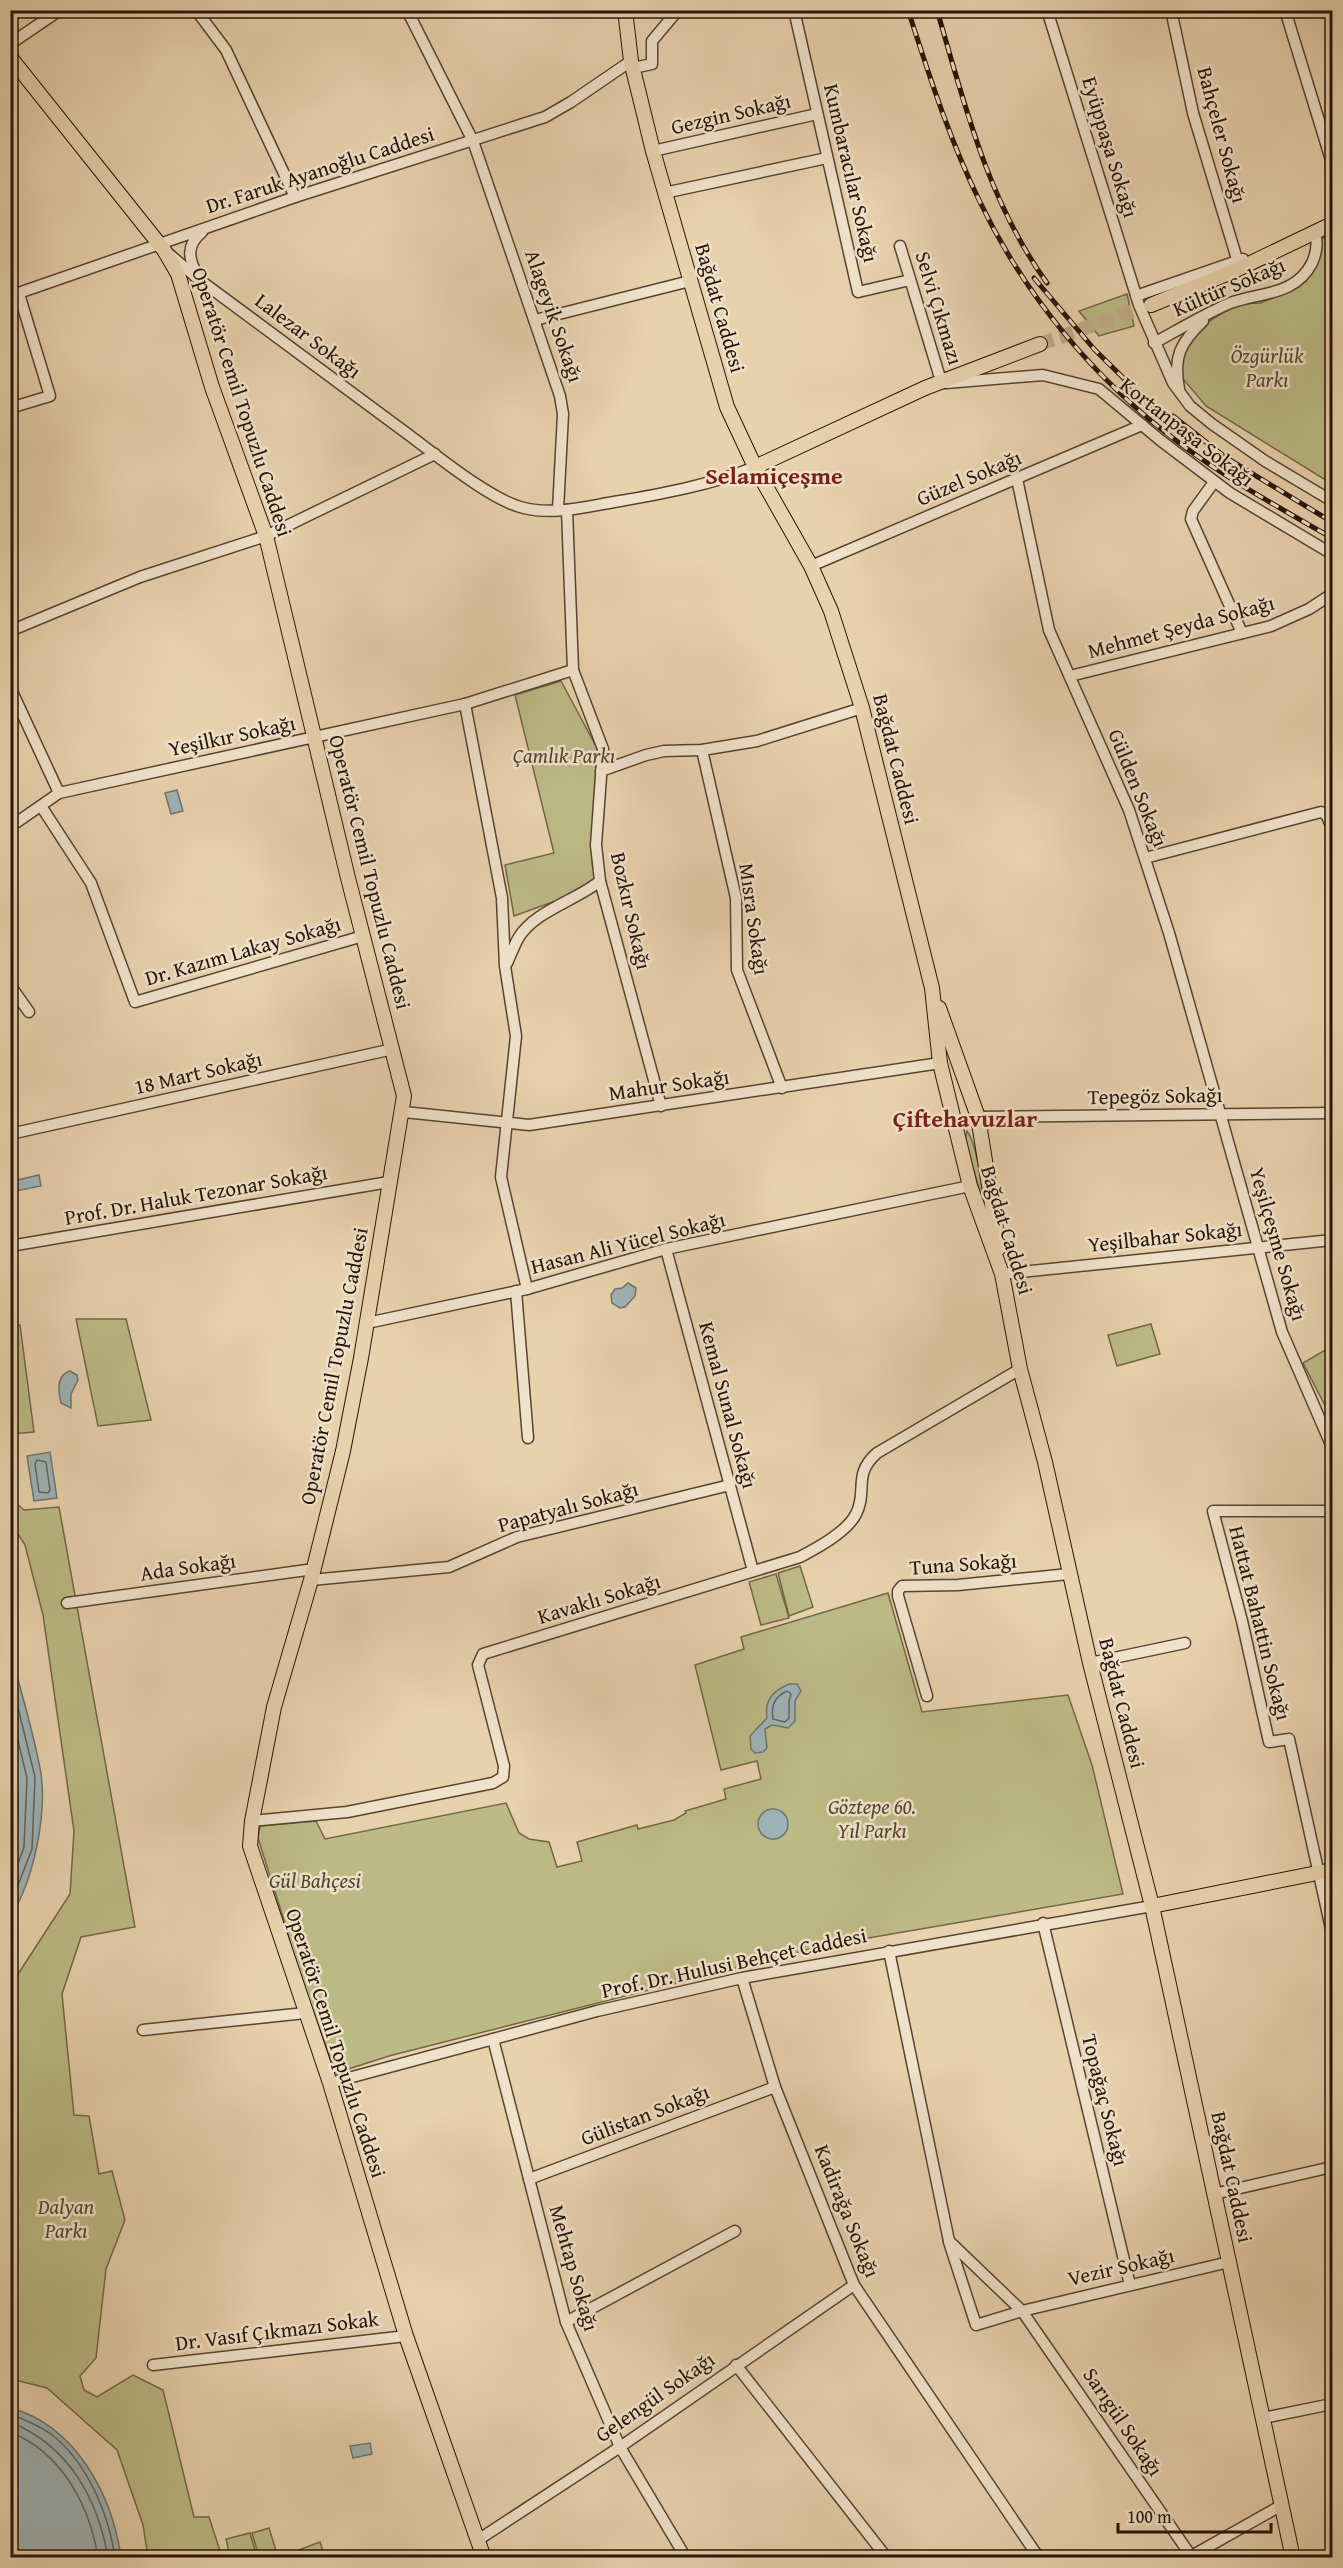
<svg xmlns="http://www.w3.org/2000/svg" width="1343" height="2568" font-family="'Gentium Book Plus',serif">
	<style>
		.green { fill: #bcba85; stroke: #726746; stroke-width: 1.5 }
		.water { fill: #9eb4b7; stroke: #6e7471; stroke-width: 1.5 }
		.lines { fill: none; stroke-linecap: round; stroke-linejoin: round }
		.shore { stroke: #62645f; stroke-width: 1.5 }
		.major-tunnel { stroke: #c1ab8c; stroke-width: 14; stroke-dasharray: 14 7; stroke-linecap: butt }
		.minor-casing { stroke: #574330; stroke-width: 13 }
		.major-casing { stroke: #271407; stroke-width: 16 }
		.minor { stroke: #f0e1ca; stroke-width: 10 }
		.major { stroke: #e8d1ad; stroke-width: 14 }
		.rail-casing { stroke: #271407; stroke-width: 5 }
		.rail { stroke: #f0e1ca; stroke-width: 3; stroke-dasharray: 9; stroke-linecap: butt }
		.labels { text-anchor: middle; stroke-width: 5; stroke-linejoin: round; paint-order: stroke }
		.street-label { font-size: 21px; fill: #271407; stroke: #f0e1ca }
		.park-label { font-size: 21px; font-style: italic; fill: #54462d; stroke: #f0e1ca }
		.quarter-label { font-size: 24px; font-weight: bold; fill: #7a1f14; stroke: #f0e1ca }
	</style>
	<rect width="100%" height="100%" fill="#e8d1ad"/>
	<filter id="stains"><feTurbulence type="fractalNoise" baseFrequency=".00333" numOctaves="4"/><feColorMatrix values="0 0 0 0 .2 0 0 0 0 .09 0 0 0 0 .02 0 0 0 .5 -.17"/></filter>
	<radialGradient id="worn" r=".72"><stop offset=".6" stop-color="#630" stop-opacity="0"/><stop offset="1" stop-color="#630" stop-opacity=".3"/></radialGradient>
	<g class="green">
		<path d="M1332,234V484L1206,406L1183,379L1179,363L1182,350L1205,324L1236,304L1260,303L1291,291L1312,273L1321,239Z"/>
		<path d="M1127,294L1134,326L1099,336L1079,311Z"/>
		<path d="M561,681L598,750L596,766L598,877L572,895L514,916L505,865L554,853L515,695Z"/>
		<path d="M967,1131C976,1143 983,1185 982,1199L965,1140Z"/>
		<path d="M76,1319H126L151,1420L98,1426Z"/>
		<path d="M1151,1324L1160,1354L1117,1366L1108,1335Z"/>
		<path d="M20,1325L34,1432L11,1434V1326Z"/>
		<path d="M1332,1346V1419L1303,1363Z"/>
		<path d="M10,1498L24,1510L59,1507L135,1927L81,1937L62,1994L74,2115L89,2116L99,2174L112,2171L125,2220L106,2269L96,2358L80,2376L84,2390L97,2397L133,2375L163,2390L194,2517H209L222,2557H148L143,2525L117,2450L47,2388L11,2379V1985L70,1894L74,1831L43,1615L25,1545L11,1523Z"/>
		<path d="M800,1566L813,1607L789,1616L778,1573Z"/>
		<path d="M776,1574L789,1618L761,1625L749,1582Z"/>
		<path d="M888,1593L922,1712L1068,1695L1092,1765L1123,1894L822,1946L389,2056L336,2073L297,1968L287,1930L258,1838L260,1826L316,1821L325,1839L506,1803L519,1833L529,1839L549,1842L557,1867L582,1861L577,1842L637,1825L638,1829L674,1820L686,1813L685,1811L726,1799L724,1789L761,1779L757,1761L721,1770L695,1665L744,1649L741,1637Z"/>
		<path d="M269,2528L278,2557H259L252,2533Z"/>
		<path d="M250,2533L257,2557H230L226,2539Z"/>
		<path d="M320,2542L325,2557H280Z"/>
	</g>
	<g class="water">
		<path d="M177,790L183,811L171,814L165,793Z"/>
		<path d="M39,1175L41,1186L16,1191L13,1181Z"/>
		<path d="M628,1283L636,1288L635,1296L625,1307L620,1308L612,1303L611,1295L615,1289L622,1288Z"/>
		<path d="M70,1371L77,1375L78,1380L71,1394V1408L61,1403C58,1391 56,1375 70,1371Z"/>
		<path d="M50,1452L57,1498L34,1501L27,1456Z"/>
		<path d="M10,1649C20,1690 34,1732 41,1774C47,1816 33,1881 11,1916Z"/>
		<path d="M789,1684H797L801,1691L795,1701V1721L788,1728L772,1725L765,1729L767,1748L763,1752L755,1753L751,1749L750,1736L767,1718C764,1700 773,1691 789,1684Z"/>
		<circle cx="773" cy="1824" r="15"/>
		<path d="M11,2408C76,2426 112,2495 121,2557H11Z"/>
		<path d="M370,2443L372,2454L353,2458L350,2446Z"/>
	</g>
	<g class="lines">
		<g class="shore">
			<path d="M37,1460L46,1462L50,1490L48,1493L39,1492L35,1464Z"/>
			<path d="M10,1675L35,1777L32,1849L10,1906"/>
			<path d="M787,1691L791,1694L789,1701V1718L785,1722L773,1719C771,1706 774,1697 787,1691Z"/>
			<path d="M10,1707L27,1778L24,1847L10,1886"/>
			<path d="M10,1746C19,1782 23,1823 10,1859"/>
			<path d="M10,2414C26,2420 43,2427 56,2438C89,2467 109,2515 115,2558"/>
			<path d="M10,2422C68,2445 98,2498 108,2558"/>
			<path d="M10,2432C61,2452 90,2505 98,2558"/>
		</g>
		<path class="major-tunnel" d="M1040,344L1151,305"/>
		<g class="minor-casing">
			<g id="minor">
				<path d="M196,10L226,50L295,197"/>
				<path d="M407,10L473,141L560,396L563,414L558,510"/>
				<path d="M794,10L858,292L910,280"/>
				<path d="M1047,10L1139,305L1173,383L1190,406L1212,424L1265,461L1332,501"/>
				<path d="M1171,10L1193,113L1240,269"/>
				<path d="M1285,10L1332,163"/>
				<path d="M10,44L60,10"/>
				<path d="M633,68L652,64V41L678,10"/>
				<path d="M653,151L817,114"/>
				<path d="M664,193L827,158"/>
				<path d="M900,246L941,381"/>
				<path d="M169,254L197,278C268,330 338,383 409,435C436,455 492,501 524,508C553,515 585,507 614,502C661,494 711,485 755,467"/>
				<path d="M198,276C188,259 186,245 202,232"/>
				<path d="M10,296L295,197L545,117L571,102L631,61"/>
				<path d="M1136,296L1243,259"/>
				<path d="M535,320L690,281"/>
				<path d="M1154,343C1178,330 1203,315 1228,304C1257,292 1295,297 1312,263C1317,252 1318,243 1315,232"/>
				<path d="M946,383L1043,375L1099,389L1160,440L1230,493L1332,554"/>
				<path d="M1179,389C1173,357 1180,343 1203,321"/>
				<path d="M10,408L50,396L19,294"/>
				<path d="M1017,479L1049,630L1129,810L1169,933L1282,1332L1332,1447"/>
				<path d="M1214,482L1193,511L1191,519L1242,633"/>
				<path d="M567,510L573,670L603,749L596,845L600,881L661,1106"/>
				<path d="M811,566L1142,425"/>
				<path d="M10,631L140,577L266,536L435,454"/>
				<path d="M1070,676L1271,626L1309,609L1332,594"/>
				<path d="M10,687L59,793"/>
				<path d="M465,704L502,898L505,966L516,1036L501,1177L527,1289"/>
				<path d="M702,750L736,898L737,970L782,1088"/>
				<path d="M601,771L646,755L664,751L702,750L757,741L862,708"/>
				<path d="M41,806L91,883L135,1002L363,936"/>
				<path d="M10,827L59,793L465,704L573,670"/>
				<path d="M1145,858L1321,812L1326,814L1332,828"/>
				<path d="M507,963C511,955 514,945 519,937C535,911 577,900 600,881"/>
				<path d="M10,985L29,1012"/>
				<path d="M404,1112L529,1125L940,1063"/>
				<path d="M978,1117L1332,1113"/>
				<path d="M10,1134L393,1049"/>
				<path d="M10,1246L389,1182"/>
				<path d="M666,1249L753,1571"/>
				<path d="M1002,1274L1332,1240"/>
				<path d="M516,1291L528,1438"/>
				<path d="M367,1323L527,1289L666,1249L970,1186"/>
				<path d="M1332,1511H1213L1242,1621L1269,1742L1289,1739L1332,1933"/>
				<path d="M311,1580L449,1567L517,1537L730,1485"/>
				<path d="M67,1603L314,1569"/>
				<path d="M1090,1663L1185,1643"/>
				<path d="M927,1696L898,1596V1591L902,1586L958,1585L1069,1574"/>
				<path d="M252,1821L347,1812L493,1783L503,1777L504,1766L478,1665L483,1654L800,1557C817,1548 847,1532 856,1514C868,1491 852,1475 877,1453L1020,1369"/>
				<path d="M1043,1923L1130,2285"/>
				<path d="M889,1951L949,2241L1022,2311L1191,2556"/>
				<path d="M742,1978L775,2087L854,2285L1039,2558"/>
				<path d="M143,2030L305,2013"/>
				<path d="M493,2039L566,2322L620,2447L686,2558"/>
				<path d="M330,2083L597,2011L742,1978L1152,1906"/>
				<path d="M529,2179L775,2087"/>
				<path d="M1214,2194L1332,2167"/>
				<path d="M949,2242L976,2325L1022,2311L1229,2262"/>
				<path d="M566,2322L735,2231"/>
				<path d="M153,2365L406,2336"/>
				<path d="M736,2365L887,2558"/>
				<path d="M1263,2418L1332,2404"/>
				<path d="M478,2540L620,2447L854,2285"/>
				<path d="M1188,2558L1282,2505"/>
			</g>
		</g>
		<g class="major-casing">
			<g id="major">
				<path d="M625,10L631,61L653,151L727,407L755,467L811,566L831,611L862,708L932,988L940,1063L970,1186L1002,1274L1020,1369L1045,1462L1090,1663L1152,1906L1293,2558"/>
				<path d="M10,57L164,250L178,274L212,387L266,536L348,878L404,1096L361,1358L343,1451L311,1580L274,1707L252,1821L250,1846L330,2083L406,2336L484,2558"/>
				<path d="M1151,305L1234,271L1332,224"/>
				<path d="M755,467L925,388L1040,344"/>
				<path d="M939,1008L978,1117L999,1248"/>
				<path d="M1152,1906L1332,1870"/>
			</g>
		</g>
		<use href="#minor" class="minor"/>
		<use href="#major" class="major"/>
		<g class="rail-casing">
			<g id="rail">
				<path d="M908,10C929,75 950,141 980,202C1025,296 1095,380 1178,442C1227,479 1280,508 1332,538"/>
				<path d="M937,10C965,106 988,201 1047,283"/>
				<path d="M1034,278L1094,349L1179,433"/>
				<path d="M1173,416L1225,457L1332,522"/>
			</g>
		</g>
		<use href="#rail" class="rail"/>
	</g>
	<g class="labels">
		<g class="street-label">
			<text transform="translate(731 114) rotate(-13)" y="7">Gezgin Sokağı</text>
			<text transform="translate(1222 135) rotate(75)" y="7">Bahçeler Sokağı</text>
			<text transform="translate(1110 147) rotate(73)" y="7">Eyüppaşa Sokağı</text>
			<text transform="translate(320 170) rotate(-18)" y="7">Dr. Faruk Ayanoğlu Caddesi</text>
			<text transform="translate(851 173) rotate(77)" y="7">Kumbaracılar Sokağı</text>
			<text transform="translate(1229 287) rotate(-23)" y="7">Kültür Sokağı</text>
			<text transform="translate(720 308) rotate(74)" y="7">Bağdat Caddesi</text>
			<text transform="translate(939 308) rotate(73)" y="7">Selvi Çıkmazı</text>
			<text transform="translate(554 316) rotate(71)" y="7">Alageyik Sokağı</text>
			<text transform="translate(308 336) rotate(37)" y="7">Lalezar Sokağı</text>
			<text transform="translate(242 402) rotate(72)" y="7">Operatör Cemil Topuzlu Caddesi</text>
			<text transform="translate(1187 432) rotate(38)" y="7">Kortanpaşa Sokağı</text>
			<text transform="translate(969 478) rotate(-23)" y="7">Güzel Sokağı</text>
			<text transform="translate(1181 627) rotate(-15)" y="7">Mehmet Şeyda Sokağı</text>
			<text transform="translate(232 736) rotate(-12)" y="7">Yeşilkır Sokağı</text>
			<text transform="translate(896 759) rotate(76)" y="7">Bağdat Caddesi</text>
			<text transform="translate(1138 788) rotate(68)" y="7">Gülden Sokağı</text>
			<text transform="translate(370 872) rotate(76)" y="7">Operatör Cemil Topuzlu Caddesi</text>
			<text transform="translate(631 911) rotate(77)" y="7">Bozkır Sokağı</text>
			<text transform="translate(754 919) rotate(82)" y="7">Mısra Sokağı</text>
			<text transform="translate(243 951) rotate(-16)" y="7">Dr. Kazım Lakay Sokağı</text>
			<text transform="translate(198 1073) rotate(-13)" y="7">18 Mart Sokağı</text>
			<text transform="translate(669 1085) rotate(-8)" y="7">Mahur Sokağı</text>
			<text transform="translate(1155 1096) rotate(-1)" y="7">Tepegöz Sokağı</text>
			<text transform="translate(196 1195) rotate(-10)" y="7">Prof. Dr. Haluk Tezonar Sokağı</text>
			<text transform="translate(1007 1230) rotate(73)" y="7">Bağdat Caddesi</text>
			<text transform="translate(1165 1237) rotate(-6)" y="7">Yeşilbahar Sokağı</text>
			<text transform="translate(628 1243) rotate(-14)" y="7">Hasan Ali Yücel Sokağı</text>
			<text transform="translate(1278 1244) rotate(74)" y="7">Yeşilçeşme Sokağı</text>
			<text transform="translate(334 1366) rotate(-79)" y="7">Operatör Cemil Topuzlu Caddesi</text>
			<text transform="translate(728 1405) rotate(75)" y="7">Kemal Sunal Sokağı</text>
			<text transform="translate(568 1507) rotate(-15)" y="7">Papatyalı Sokağı</text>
			<text transform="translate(963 1564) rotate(-4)" y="7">Tuna Sokağı</text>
			<text transform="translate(188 1567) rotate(-8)" y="7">Ada Sokağı</text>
			<text transform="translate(599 1599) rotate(-17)" y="7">Kavaklı Sokağı</text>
			<text transform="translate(1260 1623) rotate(76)" y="7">Hattat Bahattin Sokağı</text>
			<text transform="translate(1122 1703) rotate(76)" y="7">Bağdat Caddesi</text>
			<text transform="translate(734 1963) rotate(-12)" y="7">Prof. Dr. Hulusi Behçet Caddesi</text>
			<text transform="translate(336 2043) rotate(72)" y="7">Operatör Cemil Topuzlu Caddesi</text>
			<text transform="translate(1105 2100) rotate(76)" y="7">Topağaç Sokağı</text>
			<text transform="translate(645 2115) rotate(-21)" y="7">Gülistan Sokağı</text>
			<text transform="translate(1232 2177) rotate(78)" y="7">Bağdat Caddesi</text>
			<text transform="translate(847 2211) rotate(68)" y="7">Kadirağa Sokağı</text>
			<text transform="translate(1121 2267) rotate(-13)" y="7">Vezir Sokağı</text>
			<text transform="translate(574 2268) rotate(74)" y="7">Mehtap Sokağı</text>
			<text transform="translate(277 2331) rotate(-7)" y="7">Dr. Vasıf Çıkmazı Sokak</text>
			<text transform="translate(655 2397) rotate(-35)" y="7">Gelengül Sokağı</text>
			<text transform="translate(1123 2422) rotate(56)" y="7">Sarıgül Sokağı</text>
		</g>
		<g class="park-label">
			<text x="1267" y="363">Özgürlük<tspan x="1267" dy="24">Parkı</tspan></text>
			<text x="564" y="763">Çamlık Parkı</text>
			<text x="872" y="1814">Göztepe 60.<tspan x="872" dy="24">Yıl Parkı</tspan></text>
			<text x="315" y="1888">Gül Bahçesi</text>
			<text x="66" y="2214">Dalyan<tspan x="66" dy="24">Parkı</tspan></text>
		</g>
		<g class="quarter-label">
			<text x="774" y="484">Selamiçeşme</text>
			<text x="965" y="1127">Çiftehavuzlar</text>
		</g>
	</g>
	<rect width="1343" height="2568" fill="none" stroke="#e8d1ad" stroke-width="36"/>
	<rect x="12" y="12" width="1319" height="2544" fill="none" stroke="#271407" stroke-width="3"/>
	<rect x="18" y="18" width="1307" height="2532" fill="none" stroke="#271407" stroke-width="1.5"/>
	<path d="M1118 2523v9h153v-9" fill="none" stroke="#271407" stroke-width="3"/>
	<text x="1127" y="2523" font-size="18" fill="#271407" stroke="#f0e1ca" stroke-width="4.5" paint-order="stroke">100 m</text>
	<rect width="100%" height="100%" filter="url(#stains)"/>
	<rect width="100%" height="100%" fill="url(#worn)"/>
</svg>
